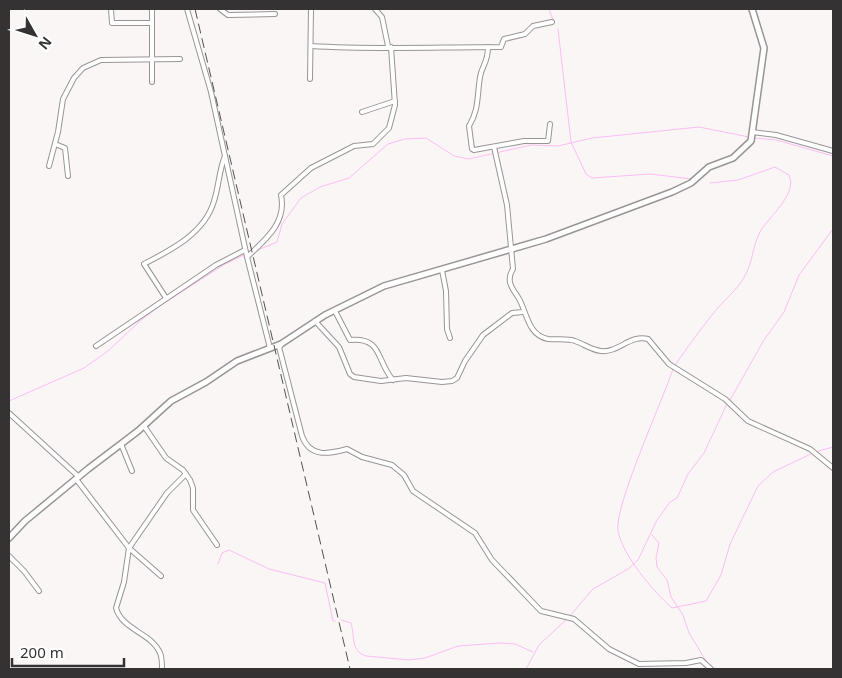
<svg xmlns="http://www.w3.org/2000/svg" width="842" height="678" font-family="'Noto Sans',sans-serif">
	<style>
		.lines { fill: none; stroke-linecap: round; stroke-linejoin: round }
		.stream { stroke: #fcbdf4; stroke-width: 1 }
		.street-casing { stroke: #999595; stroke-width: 6 }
		.secondary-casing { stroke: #999595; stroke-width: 8 }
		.street { stroke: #fff; stroke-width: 4 }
		.secondary { stroke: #fff; stroke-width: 5 }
		.rail { stroke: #555252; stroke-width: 1; stroke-dasharray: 10 5; stroke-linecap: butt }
	</style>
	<rect width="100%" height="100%" fill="#fbf6f6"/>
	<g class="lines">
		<g class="stream">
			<path d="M549,9L553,20"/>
			<path d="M558,29L571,142L586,174L592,178L650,174L692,179"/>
			<path d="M754,138L776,140L833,156"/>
			<path d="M258,250L277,242L282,224L301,198L320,187L349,178L388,144L405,139L426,138L454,156L469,159L531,145L558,146L592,138L699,127L749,137"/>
			<path d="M675,365C688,347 701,328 716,310C725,299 736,291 743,279C753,264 752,247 760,232C769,216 798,194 789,175L775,167L738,180L710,183"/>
			<path d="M673,369C663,400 614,506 618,531C623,556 653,591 672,608L706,601L721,575L730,544L758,486L773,472L813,453"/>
			<path d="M730,400L764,340L784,312L799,275L833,229"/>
			<path d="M9,401L84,368L108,351L140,321L158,307L225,264L244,255"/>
			<path d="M815,452L833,447"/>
			<path d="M652,535L659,543L656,558L657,567L667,580L671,597L683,615L689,633L708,664"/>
			<path d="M218,564L222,553L229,550L269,569L325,583L333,621H335"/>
			<path d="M341,620L351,623C355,635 350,651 366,656L409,660L425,658L458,646L499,643L515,644L533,652"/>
			<path d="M526,669L539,645L569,617L593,589L628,569L638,560L657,520L670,502L677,498L688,474L704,453L727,404"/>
		</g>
		<g class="street-casing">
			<g id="street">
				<path d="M111,9L112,23H152"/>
				<path d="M187,9L211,92L247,257L270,348"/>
				<path d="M220,9L228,15L275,14"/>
				<path d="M375,9L382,17L388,46"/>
				<path d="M311,46C374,50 438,47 501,47L504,39L525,34L533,26L552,22"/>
				<path d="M488,47C488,63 482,65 480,77C477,96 479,110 469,126L472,149L474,150L524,141H548L550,124"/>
				<path d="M310,79L311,9"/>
				<path d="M152,82V9"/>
				<path d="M362,112L395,101"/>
				<path d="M752,132L776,135L833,151"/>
				<path d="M55,144L65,148L68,176"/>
				<path d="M494,147L507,205L513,269C506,280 511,287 518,297C527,311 527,335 548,339C557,340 567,338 575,341C584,344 591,350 601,351C618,353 631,334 648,339L669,364L725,399L748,421L810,449L833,468"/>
				<path d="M49,166L58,132L63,99L74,78L83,68L101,60L180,59"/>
				<path d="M247,257C265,240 287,223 281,195L311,168L354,146L373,144L389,128L395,105L391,47"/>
				<path d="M442,270L446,291L447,329L450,338"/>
				<path d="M166,298L144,264C171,250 205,233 214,201C219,186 219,170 225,156"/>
				<path d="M335,311L350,340C383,337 376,361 393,380"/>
				<path d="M315,321L339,347L350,374L354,377L381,381L406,378L442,382L452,381L457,378L465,361L483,335L512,313L523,312"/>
				<path d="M281,345L279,347L302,436C310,458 329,454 347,449L362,457L392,465L404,475L413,491L475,533L492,560L541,611L574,619L609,649L639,664L686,663L701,660L711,669"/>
				<path d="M96,346L216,265L245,250"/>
				<path d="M9,413L79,477"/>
				<path d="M144,426L166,458L183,470L190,480L193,488V510L217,545"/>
				<path d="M121,444L132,471"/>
				<path d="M76,479L129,548L161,576"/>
				<path d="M9,556L24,571L39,591"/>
				<path d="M162,669C162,665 162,657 160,653C152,633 122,630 116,608L124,582L129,548L167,493L186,474"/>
			</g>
		</g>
		<g class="secondary-casing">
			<path id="secondary" d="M9,538L25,521L88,469L138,431L171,401L206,382L237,361L281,344L325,315L384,286L546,239L672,192L691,183L709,167L733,158L751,141L764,48L752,9"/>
		</g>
		<use href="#street" class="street"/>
		<use href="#secondary" class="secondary"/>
		<path class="rail" d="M195,9L350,669"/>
	</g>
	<rect width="842" height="678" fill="none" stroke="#343232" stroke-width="20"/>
	<g transform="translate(35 35) rotate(129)" stroke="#ffffff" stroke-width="4" paint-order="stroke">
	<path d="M0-4L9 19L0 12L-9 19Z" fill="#343232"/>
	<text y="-8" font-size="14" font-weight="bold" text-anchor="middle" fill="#343232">N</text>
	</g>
	<path d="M12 658v8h112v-8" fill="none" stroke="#343232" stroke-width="2.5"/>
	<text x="20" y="658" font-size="15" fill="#343232" stroke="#ffffff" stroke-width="4" paint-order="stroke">200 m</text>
</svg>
